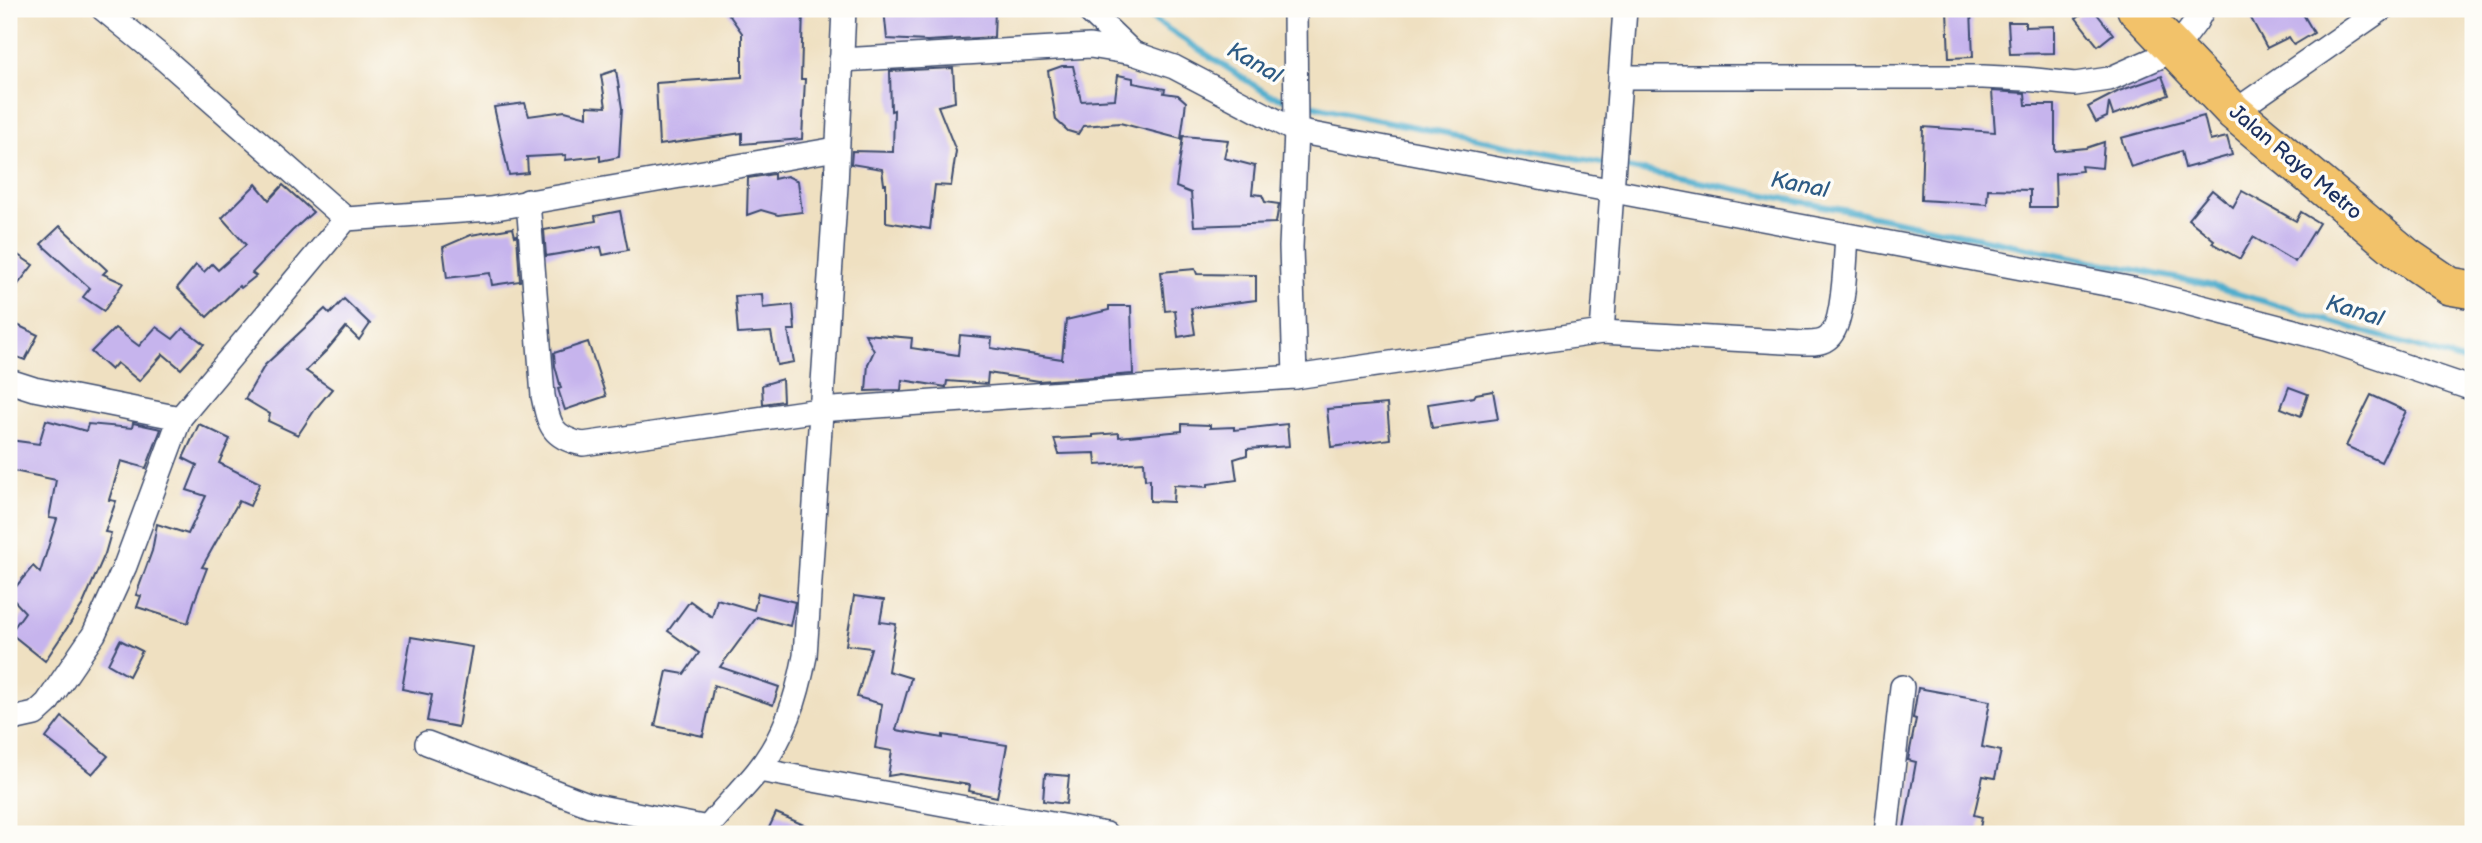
<svg xmlns="http://www.w3.org/2000/svg" width="2482" height="843" font-family="'Balsamiq Sans',sans-serif">
	<style>
		.lines { fill: none; stroke-linecap: round; stroke-linejoin: round }
		.stream { stroke: #4fadcd; stroke-width: 6 }
		.building { fill: #c6b4ed }
		.minor-casing { stroke: #3b4a6d; stroke-width: 26 }
		.trunk-casing { stroke: #3b4a6d; stroke-width: 40 }
		.minor { stroke: #fff; stroke-width: 23 }
		.trunk { stroke: #f2c26a; stroke-width: 37 }
		.labels { text-anchor: middle; stroke-width: 7; stroke-linejoin: round; paint-order: stroke }
		.street-label { font-size: 21px; fill: #1b2f5e; stroke: #fdfcf7 }
		.water-label { font-size: 23px; font-style: italic; fill: #2d5b85; stroke: #fdfcf7 }
	</style>
	<rect width="100%" height="100%" fill="#fdfcf7"/>
	<filter id="ink" filterUnits="userSpaceOnUse"><feTurbulence type="fractalNoise" baseFrequency=".0143" numOctaves="2"/><feDisplacementMap in="SourceGraphic" scale="14" xChannelSelector="R" yChannelSelector="G"/><feConvolveMatrix kernelMatrix="1 2 1 2 8 2 1 2 1" color-interpolation-filters="sRGB"/></filter>
	<filter id="wash" filterUnits="userSpaceOnUse"><feTurbulence type="fractalNoise" baseFrequency=".00686" numOctaves="4" result="noise"/><feDisplacementMap in="SourceGraphic" scale="28" xChannelSelector="R" yChannelSelector="G"/><feGaussianBlur stdDeviation="1.57" result="paint"/><feColorMatrix in="noise" values="0 0 0 0 0 0 0 0 0 0 0 0 0 0 0 0 0 1.4 0 .05"/><feComposite in="paint" operator="in"/></filter>
	<g filter="url(#wash)">
		<rect width="100%" height="100%" fill="#efe0c1"/>
		<g class="lines">
			<g class="stream">
				<path d="M1137,9L1269,95L1291,100"/>
				<path d="M1301,103L1364,117L1854,212L2209,285L2473,364"/>
			</g>
		</g>
		<g id="blocks">
			<g class="building">
				<path d="M725,9H803L801,79H805L802,139L742,144V133L659,145L656,83L742,77V33Z"/>
				<path d="M884,9H995L994,37L927,41L887,39Z"/>
				<path d="M2089,9H2093L2113,34L2098,46L2076,18Z"/>
				<path d="M2246,9H2300L2314,33L2294,45L2289,37L2267,48Z"/>
				<path d="M1947,10H1971L1973,57L1949,58Z"/>
				<path d="M2008,22H2025V27L2054,26V53L2010,54Z"/>
				<path d="M1062,66H1073L1081,101L1115,99L1118,75L1133,78V83L1165,89L1164,93L1178,95L1186,102L1181,139L1120,123L1083,126L1078,134L1068,131L1056,120L1048,71Z"/>
				<path d="M953,68L955,102L938,106L956,151L951,186L935,185L930,229L886,222V184H884L882,169L851,164L852,151L893,152L894,110L891,111L890,71Z"/>
				<path d="M616,70L622,108L619,157L600,161V156L565,160L566,155L527,157L528,173L509,175L494,107L525,103L529,116L565,111L587,117V106L606,107L601,75Z"/>
				<path d="M2162,76L2169,95L2113,115L2109,103L2107,117L2096,122L2088,107L2119,91Z"/>
				<path d="M1992,91L2025,93L2026,105H2055V151L2086,148L2104,142L2102,168L2081,166L2082,171L2055,174L2056,207H2030V190L1988,189L1987,204L1921,200L1923,127L1995,132Z"/>
				<path d="M2204,116L2210,141L2227,137L2232,155L2185,168L2181,151L2131,167L2121,138Z"/>
				<path d="M1183,136L1228,140L1224,158L1255,166L1252,194L1262,195L1265,202L1279,204L1276,223L1194,226L1191,193L1176,187Z"/>
				<path d="M774,174V179L787,176L798,181L802,212L778,215L761,210L747,215L748,178Z"/>
				<path d="M256,184L269,200L283,185L313,212L292,231L252,273L256,276L241,288L239,286L207,317L177,288L196,265L204,272L212,264L218,270L246,245L222,218Z"/>
				<path d="M2212,190L2233,207L2242,191L2296,221L2301,212L2319,223L2295,262L2253,237L2240,259L2212,243L2214,240L2188,219Z"/>
				<path d="M620,211L628,250L603,255L601,247L546,256L544,230L596,221L595,216Z"/>
				<path d="M60,226L107,270L103,274L123,283L104,311L83,297L90,288L41,244Z"/>
				<path d="M513,228L515,236L517,235L520,281L492,285L490,273L447,278L443,247L471,235Z"/>
				<path d="M9,249L33,265L9,296Z"/>
				<path d="M1195,269L1197,274L1256,275V300L1191,308L1195,334L1178,337L1175,310L1165,311L1161,272Z"/>
				<path d="M762,294L763,308L793,305L795,330H788L794,362L777,365L771,332L738,334L735,296Z"/>
				<path d="M344,299L370,324L359,340L346,327L327,350L306,371L332,389L316,408L298,435L268,421L270,414L245,399L265,365L325,309L330,314Z"/>
				<path d="M1109,306H1131L1133,374L1039,381L988,373L987,384L947,381L946,387L902,380L901,390L866,391L868,364L874,351L865,334L912,338L911,348L958,355L960,335L992,338L991,348L1062,359L1066,320L1109,310Z"/>
				<path d="M9,321L38,335L25,360L9,354Z"/>
				<path d="M156,327L173,339L183,328L204,344L181,369L163,354L139,381L117,363L111,370L91,352L115,328L139,346Z"/>
				<path d="M588,342L606,396L565,410L558,389L561,388L555,366L554,353Z"/>
				<path d="M782,379L783,401L763,404L762,385Z"/>
				<path d="M2289,387L2308,394L2301,416L2281,408Z"/>
				<path d="M1493,391L1498,419L1432,428L1428,404L1474,397L1476,394Z"/>
				<path d="M2371,395L2406,411L2381,462L2346,446Z"/>
				<path d="M1387,404L1390,439L1331,447L1327,409Z"/>
				<path d="M46,420L86,431L88,424L132,428L133,423L161,429L146,468L121,461L109,500L116,501L105,532L111,533L105,554L83,604L45,661L10,633L25,612L9,595L33,566L40,573L57,519L49,518L56,480L9,470V440L39,444Z"/>
				<path d="M199,424L230,439L219,463L260,483L250,506L239,501L202,567L207,568L194,602L188,623L137,607L141,596L136,595L152,551L157,524L188,534L206,496L187,490L197,465L183,458Z"/>
				<path d="M1182,424L1210,425V428L1234,427V430L1287,424L1289,446L1247,449V455L1234,459L1237,480L1208,484V487L1174,485L1173,502L1150,501V479L1145,480L1144,462L1096,465L1095,453L1059,454L1054,439L1093,437V435L1119,433V437L1182,431Z"/>
				<path d="M758,593L795,602L790,626L757,617L720,667L779,687L773,705L714,685L703,736L655,726L667,671L684,674L699,653L668,631L690,601L712,617L717,599L754,610Z"/>
				<path d="M854,596L884,600L880,622L896,624L888,671L911,678L896,730L943,738V735L1007,745L997,797L969,791L970,785L900,774L888,776L892,751L875,748L882,704L857,697L871,648L846,645Z"/>
				<path d="M411,637L472,647L458,727L427,721L432,695L402,689Z"/>
				<path d="M120,640L142,651L129,676L108,664Z"/>
				<path d="M1918,688L1990,701L1982,747L2001,751L1995,778L1983,776L1974,815L1982,817L1979,834H1903L1916,762L1908,760L1916,719L1913,718Z"/>
				<path d="M62,717L108,756L92,774L46,738Z"/>
				<path d="M1045,774L1069,776L1066,804L1043,801Z"/>
				<path d="M776,813L825,834H766Z"/>
			</g>
		</g>
	</g>
	<g filter="url(#ink)">
		<use href="#blocks" fill-opacity="0" stroke="#3b4a6d" stroke-width="2"/>
		<g class="lines">
			<g class="minor-casing">
				<g id="minor">
					<path d="M103,9L163,58L346,219"/>
					<path d="M1087,9L1133,53"/>
					<path d="M1295,9L1296,131L1291,247L1295,377"/>
					<path d="M841,60L1090,46L1133,53L1174,67L1296,131L2133,289L2325,339L2473,389"/>
					<path d="M1620,77H1983L2025,79L2075,84L2109,79L2175,50L2196,22L2203,9"/>
					<path d="M2234,112L2382,9"/>
					<path d="M528,201L543,396C549,425 552,438 583,444L819,410L1295,377L1602,332L1803,343C1812,343 1822,344 1829,337C1845,323 1845,258 1847,236"/>
					<path d="M1602,332L1625,9"/>
					<path d="M9,381L34,389L180,418"/>
					<path d="M9,716L17,718L35,714L47,703L94,634L125,566L180,418L346,219L490,209L836,149"/>
					<path d="M427,743L590,805L708,828"/>
					<path d="M759,770L1106,834"/>
					<path d="M703,834C719,812 740,793 757,772C785,737 797,698 805,656L836,186L844,9"/>
					<path d="M1886,834L1902,687"/>
				</g>
			</g>
			<g class="trunk-casing">
				<path id="trunk" d="M2136,9L2234,112L2406,256L2450,286L2473,290"/>
			</g>
			<use href="#minor" class="minor"/>
			<use href="#trunk" class="trunk"/>
		</g>
	</g>
	<g class="labels">
		<g class="street-label">
			<text transform="translate(2296 162) rotate(40)" y="7">Jalan Raya Metro</text>
		</g>
		<g class="water-label">
			<text transform="translate(1255 62) rotate(30)" y="8">Kanal</text>
			<text transform="translate(1800 184) rotate(11)" y="8">Kanal</text>
			<text transform="translate(2355 310) rotate(17)" y="8">Kanal</text>
		</g>
	</g>
	<rect width="2482" height="843" fill="none" stroke="#fdfcf7" stroke-width="35"/>
</svg>
